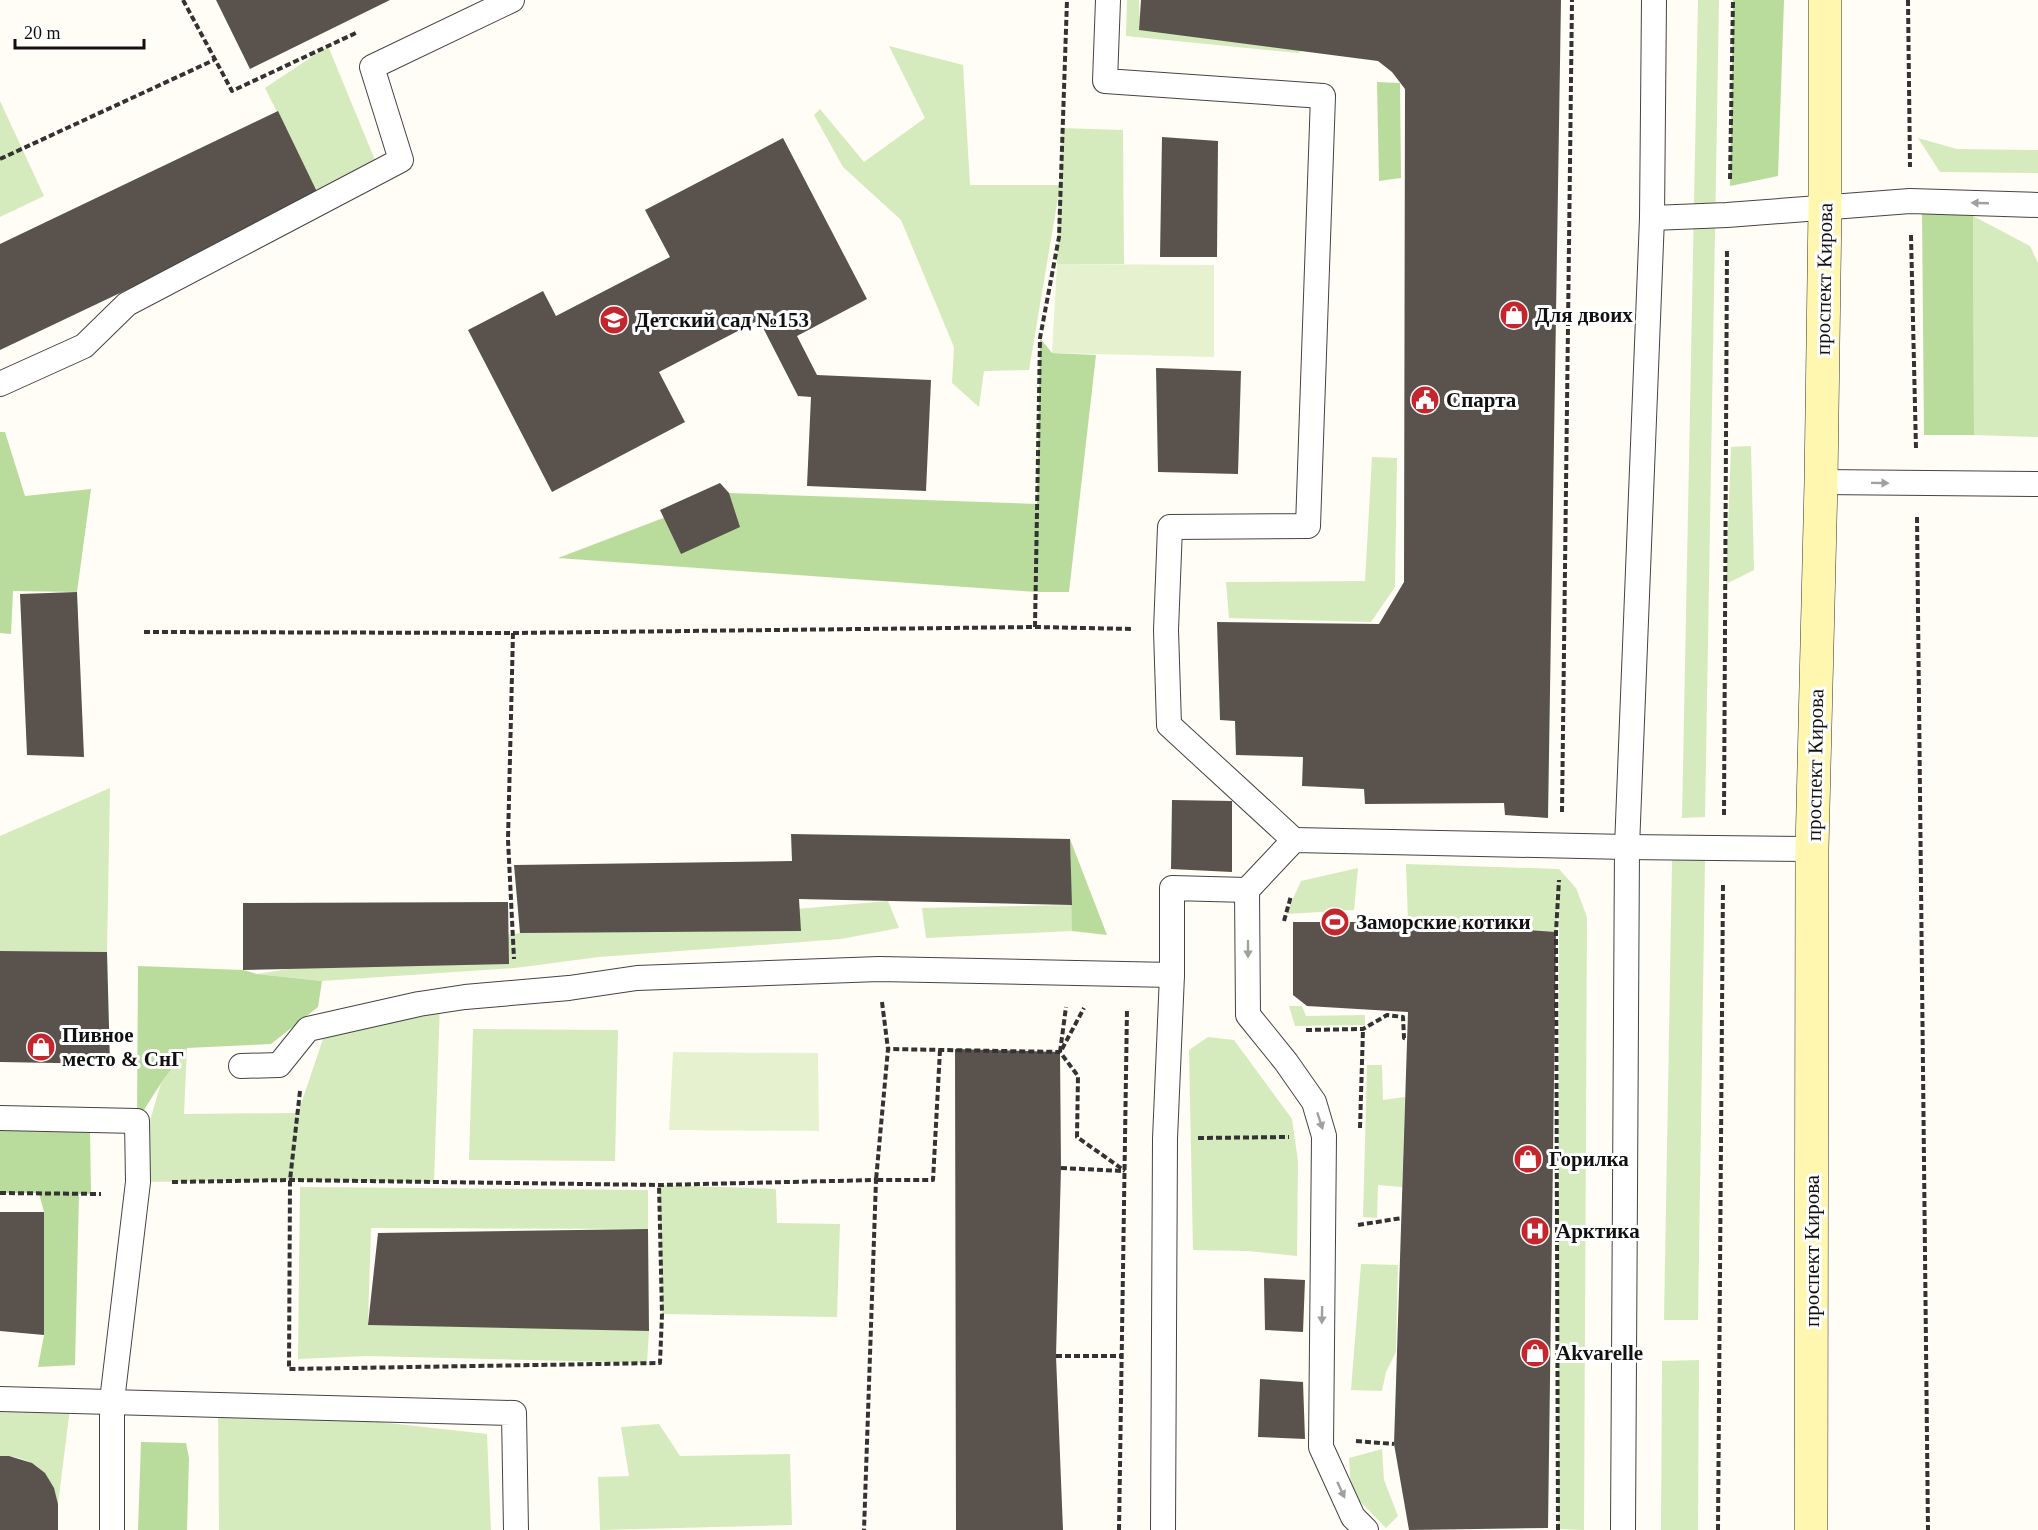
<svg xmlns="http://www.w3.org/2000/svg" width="2038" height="1530" font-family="Georgia,serif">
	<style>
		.green { fill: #d5ebbd }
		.forest { fill: #b9dc9c }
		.pitch { fill: #e6f2cf }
		.building { fill: #5a524d }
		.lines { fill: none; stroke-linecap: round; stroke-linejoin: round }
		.lane-casing { stroke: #444; stroke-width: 26 }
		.secondary-casing { stroke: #333; stroke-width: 34 }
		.path { stroke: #333; stroke-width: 4; stroke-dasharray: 6 3; stroke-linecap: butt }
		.lane { stroke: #fff; stroke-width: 24 }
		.secondary { stroke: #fff6b0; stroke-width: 33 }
		.oneway { fill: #a0a0a0 }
		.labels { text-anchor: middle; stroke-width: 6; stroke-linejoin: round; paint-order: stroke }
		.street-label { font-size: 21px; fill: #111; stroke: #fff }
		.poi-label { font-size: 21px; font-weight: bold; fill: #111; stroke: #fff; text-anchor: start }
	</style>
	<rect width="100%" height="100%" fill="#fffdf5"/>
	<g class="green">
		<path d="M1127,0H1139L1140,30L1315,43L1298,53L1126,36Z"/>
		<path d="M1698,0H1719L1705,817L1682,818Z"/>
		<path d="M328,46L375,160L320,198L265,88Z"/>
		<path d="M889,46L963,65L970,185H1060L1062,128L1123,130L1124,264H1057L1059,192L1029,370L984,371L979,407L952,383L954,347L901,220L843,167L814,115L820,109L864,162L925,118Z"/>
		<path d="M0,101L44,196L0,217Z"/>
		<path d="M1918,138L1957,149L2038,150V173L1940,172Z"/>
		<path d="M1973,216L2030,246L2038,263V437L1974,435Z"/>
		<path d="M1751,446L1754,570L1726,584L1731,447Z"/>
		<path d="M1372,457L1397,458L1395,587L1371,622L1229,618L1226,582L1365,581Z"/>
		<path d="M110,788L107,952L0,951V836Z"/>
		<path d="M1672,860H1705L1698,1320H1664Z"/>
		<path d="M1406,864L1559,869L1576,888L1587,917L1584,1530L1558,1529L1559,887L1556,932L1408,922Z"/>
		<path d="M1358,868L1354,910L1286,914L1301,881Z"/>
		<path d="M888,901L899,928L841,939L599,957L515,968L322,981L257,974L520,933Z"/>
		<path d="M1072,905V931L926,938L922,908Z"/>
		<path d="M440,1002L434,1182L290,1180L138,1182L147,1131L161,1083L187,1048L184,1114L298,1113L323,1039L378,1013Z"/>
		<path d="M1289,1006H1302L1306,1016L1365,1015V1025L1295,1026Z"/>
		<path d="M473,1029L618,1030L615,1161L469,1160Z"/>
		<path d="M1208,1037L1234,1040L1292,1119L1298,1161L1297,1256L1248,1251L1193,1250L1189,1050Z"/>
		<path d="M1367,1065H1382L1383,1100L1405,1097L1402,1187L1378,1185L1377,1218L1363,1217Z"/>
		<path d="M659,1185L776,1189L777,1223L840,1224L837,1317L662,1314Z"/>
		<path d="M300,1187L648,1190V1229L371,1228L368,1324L649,1331L647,1363L367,1356L298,1359Z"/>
		<path d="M1361,1264L1398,1265L1396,1352L1386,1372L1382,1391L1351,1390Z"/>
		<path d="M1699,1360L1698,1530H1661L1662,1361Z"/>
		<path d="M0,1399L71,1400L58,1504C50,1474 33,1455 0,1456Z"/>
		<path d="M218,1404L487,1434L491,1530H219Z"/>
		<path d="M659,1424L680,1456L790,1454L792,1525L600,1530L598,1477L629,1476L621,1427Z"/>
		<path d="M1382,1449L1384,1480L1398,1516L1386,1528L1351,1492L1349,1458Z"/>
	</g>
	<g class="forest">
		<path d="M1733,0H1784L1778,176L1730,186Z"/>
		<path d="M1377,82L1400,83L1401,178L1379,181Z"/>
		<path d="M1922,212L1973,216L1974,435H1924Z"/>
		<path d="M1040,338L1052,353L1096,355L1069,592H1036L558,558L729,493L1037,504Z"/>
		<path d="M0,432H5L25,496L91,489L77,592L13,591L11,634L0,633Z"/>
		<path d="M1070,839L1107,935L1072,931Z"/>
		<path d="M138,966L243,970L257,974L322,981L318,1007L271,1044L187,1048L161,1083L137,1121Z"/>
		<path d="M0,1129L90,1130L91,1194H79L75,1365L38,1367L44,1335V1212L39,1193H0Z"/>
		<path d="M141,1442L186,1443L189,1458L187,1530H138Z"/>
	</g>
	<g class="pitch">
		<path d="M1057,264L1214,265V357L1052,353Z"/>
		<path d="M673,1052L818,1053L819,1131L669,1130Z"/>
	</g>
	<g class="building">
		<path d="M216,0H390L250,69Z"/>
		<path d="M1141,0H1561L1548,818L1505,815L1504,803L1365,804L1364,789L1302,786L1303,757L1236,755L1235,721L1220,720L1217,622L1379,624L1404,582L1405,89L1392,72L1378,61L1139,30Z"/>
		<path d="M278,111L320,198L0,350V244Z"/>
		<path d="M1162,137L1218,141L1217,257H1160Z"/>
		<path d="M783,138L867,299L797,336L817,375L931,380L926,491L807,486L811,397L798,396L759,320L659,372L685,422L552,492L468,330L543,291L556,316L670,257L645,210Z"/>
		<path d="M1156,368L1241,371L1238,474L1158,472Z"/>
		<path d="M720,483L729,493L740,527L681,554L660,510Z"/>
		<path d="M77,592L84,757L27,755L20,594Z"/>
		<path d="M1172,800L1232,801V872L1171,869Z"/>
		<path d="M791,834L1070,839L1072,905L799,899L801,931L520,933L514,865L792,861Z"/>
		<path d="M508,902L509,964L243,970V903Z"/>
		<path d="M1293,922H1408L1556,932L1548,1528L1409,1530L1394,1444L1408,1012L1307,1006L1293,995Z"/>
		<path d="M0,951L107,952L110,1064L0,1062Z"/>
		<path d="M955,1049L1060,1052L1061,1168L1056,1356L1063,1530H956Z"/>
		<path d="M0,1212H44V1335L0,1331Z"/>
		<path d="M648,1229L649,1331L368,1325L378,1233Z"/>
		<path d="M1264,1278L1305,1280L1303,1332L1265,1330Z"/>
		<path d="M1260,1379L1303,1382L1305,1439L1258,1437Z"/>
		<path d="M0,1456H9L32,1463L45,1473L54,1488L58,1504V1530H0Z"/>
	</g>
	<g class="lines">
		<g class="lane-casing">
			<g id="lane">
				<path d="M1108,0L1105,81L1323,96L1308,526L1170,527L1166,630L1169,725L1294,840"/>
				<path d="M1652,218L1727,215L1910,201L2038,205"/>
				<path d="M0,384L84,346L127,304L401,160L372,67L512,0"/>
				<path d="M1821,482L2038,484"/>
				<path d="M1247,890L1248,1015L1286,1062L1314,1102L1324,1136L1321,1447L1353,1517L1366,1530"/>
				<path d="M241,1066L279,1065L308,1029L419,1004L465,997L569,988L637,978L879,969L1172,975"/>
				<path d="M0,1118L137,1121L138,1182L112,1401V1530"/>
				<path d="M0,1399L514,1413L516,1530"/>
				<path d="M1163,1530L1165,1139L1172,975V888L1247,890L1294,840L1627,847L1812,849"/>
				<path d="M1623,1530L1627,847L1652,218L1654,0"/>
			</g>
		</g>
		<g class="secondary-casing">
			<path id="secondary" d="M1811,1530L1812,849L1821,482L1825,208V0"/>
		</g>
		<g class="path">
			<path d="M183,0L232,91L358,32"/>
			<path d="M1908,0L1910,167"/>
			<path d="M0,159L214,60"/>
			<path d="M1730,179L1733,0"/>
			<path d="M1911,235L1916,449"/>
			<path d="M1917,517L1928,1530"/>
			<path d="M1035,627L1040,338L1059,237L1067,0"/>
			<path d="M144,632L513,633L1035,627L1133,629"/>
			<path d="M513,633L508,840L514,959"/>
			<path d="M1562,812L1572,0"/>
			<path d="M1724,815L1727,250"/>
			<path d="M1284,921L1291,896"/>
			<path d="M882,1002L888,1049"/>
			<path d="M1306,1030L1363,1029L1387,1015L1403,1017L1404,1038L1408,1039"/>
			<path d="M1062,1049L1084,1008"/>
			<path d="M940,1050L933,1180H876L888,1049L1060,1052L1078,1076L1077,1137L1125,1171"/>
			<path d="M1060,1052L1066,1007"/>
			<path d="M300,1091L290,1180L289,1369L660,1363L662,1314L659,1185"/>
			<path d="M1360,1128L1363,1029"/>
			<path d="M1198,1138L1289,1137"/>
			<path d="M1061,1168L1123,1171"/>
			<path d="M172,1182L290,1180L659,1185L876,1180L864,1530"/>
			<path d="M0,1193L101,1194"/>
			<path d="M1358,1225L1402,1218"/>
			<path d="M1056,1356H1121"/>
			<path d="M1356,1441L1394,1444"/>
			<path d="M1119,1530L1127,1009"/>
			<path d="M1558,1530L1556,932L1559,880"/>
			<path d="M1718,1530L1723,883"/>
		</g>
		<use href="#lane" class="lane"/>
		<use href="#secondary" class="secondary"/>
	</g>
	<defs><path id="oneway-solid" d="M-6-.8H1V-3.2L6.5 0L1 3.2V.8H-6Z" transform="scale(1.5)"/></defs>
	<g class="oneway">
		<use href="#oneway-solid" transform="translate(1980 203) rotate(-178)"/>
		<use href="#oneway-solid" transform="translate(1880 483) rotate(1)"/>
		<use href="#oneway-solid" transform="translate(1248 949) rotate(90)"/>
		<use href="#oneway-solid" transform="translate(1320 1121) rotate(72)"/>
		<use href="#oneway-solid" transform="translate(1322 1315) rotate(91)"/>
		<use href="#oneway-solid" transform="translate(1341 1490) rotate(65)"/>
	</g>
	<defs>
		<g id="shop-disc" transform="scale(1.5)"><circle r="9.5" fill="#c4262e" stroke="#fff"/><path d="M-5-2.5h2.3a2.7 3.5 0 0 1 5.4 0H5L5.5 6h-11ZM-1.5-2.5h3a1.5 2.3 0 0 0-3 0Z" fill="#fff"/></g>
		<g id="school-disc" transform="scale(1.5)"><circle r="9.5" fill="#c4262e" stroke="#fff"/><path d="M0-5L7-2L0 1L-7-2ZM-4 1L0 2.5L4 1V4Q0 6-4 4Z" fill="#fff"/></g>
		<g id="civic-disc" transform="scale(1.5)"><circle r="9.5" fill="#c4262e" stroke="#fff"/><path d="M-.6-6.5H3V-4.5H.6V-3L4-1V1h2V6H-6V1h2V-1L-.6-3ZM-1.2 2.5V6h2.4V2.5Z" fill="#fff"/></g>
		<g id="stadium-disc" transform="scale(1.5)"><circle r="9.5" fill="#c4262e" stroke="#fff"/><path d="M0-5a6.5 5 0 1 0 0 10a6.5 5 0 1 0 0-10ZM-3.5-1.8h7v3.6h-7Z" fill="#fff"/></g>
		<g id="hospital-disc" transform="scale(1.5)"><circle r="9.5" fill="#c4262e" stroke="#fff"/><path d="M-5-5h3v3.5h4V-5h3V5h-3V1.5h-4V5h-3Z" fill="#fff"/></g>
	</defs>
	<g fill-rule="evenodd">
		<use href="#shop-disc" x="1514" y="315"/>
		<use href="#school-disc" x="614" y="320"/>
		<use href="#civic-disc" x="1425" y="400"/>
		<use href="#stadium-disc" x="1335" y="922"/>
		<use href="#shop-disc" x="41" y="1047"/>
		<use href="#shop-disc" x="1528" y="1159"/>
		<use href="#hospital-disc" x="1535" y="1231"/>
		<use href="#shop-disc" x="1535" y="1353"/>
	</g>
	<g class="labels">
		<g class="street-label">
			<text transform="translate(1824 279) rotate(-89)" y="7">проспект Кирова</text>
			<text transform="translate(1815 765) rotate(-89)" y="7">проспект Кирова</text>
			<text transform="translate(1812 1251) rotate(-90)" y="7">проспект Кирова</text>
		</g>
		<g class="poi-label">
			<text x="1535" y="322">Для двоих</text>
			<text x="635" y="327">Детский сад №153</text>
			<text x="1446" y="407">Спарта</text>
			<text x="1356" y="929">Заморские котики</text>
			<text x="62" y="1042">Пивное<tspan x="62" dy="24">место &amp; СнГ</tspan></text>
			<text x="1549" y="1166">Горилка</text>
			<text x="1556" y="1238">Арктика</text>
			<text x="1556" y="1360">Akvarelle</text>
		</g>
	</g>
	<path d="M15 39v9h129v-9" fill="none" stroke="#111111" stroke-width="3"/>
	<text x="24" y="39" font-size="18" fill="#111111" stroke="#ffffff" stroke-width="4.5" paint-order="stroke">20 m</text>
</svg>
